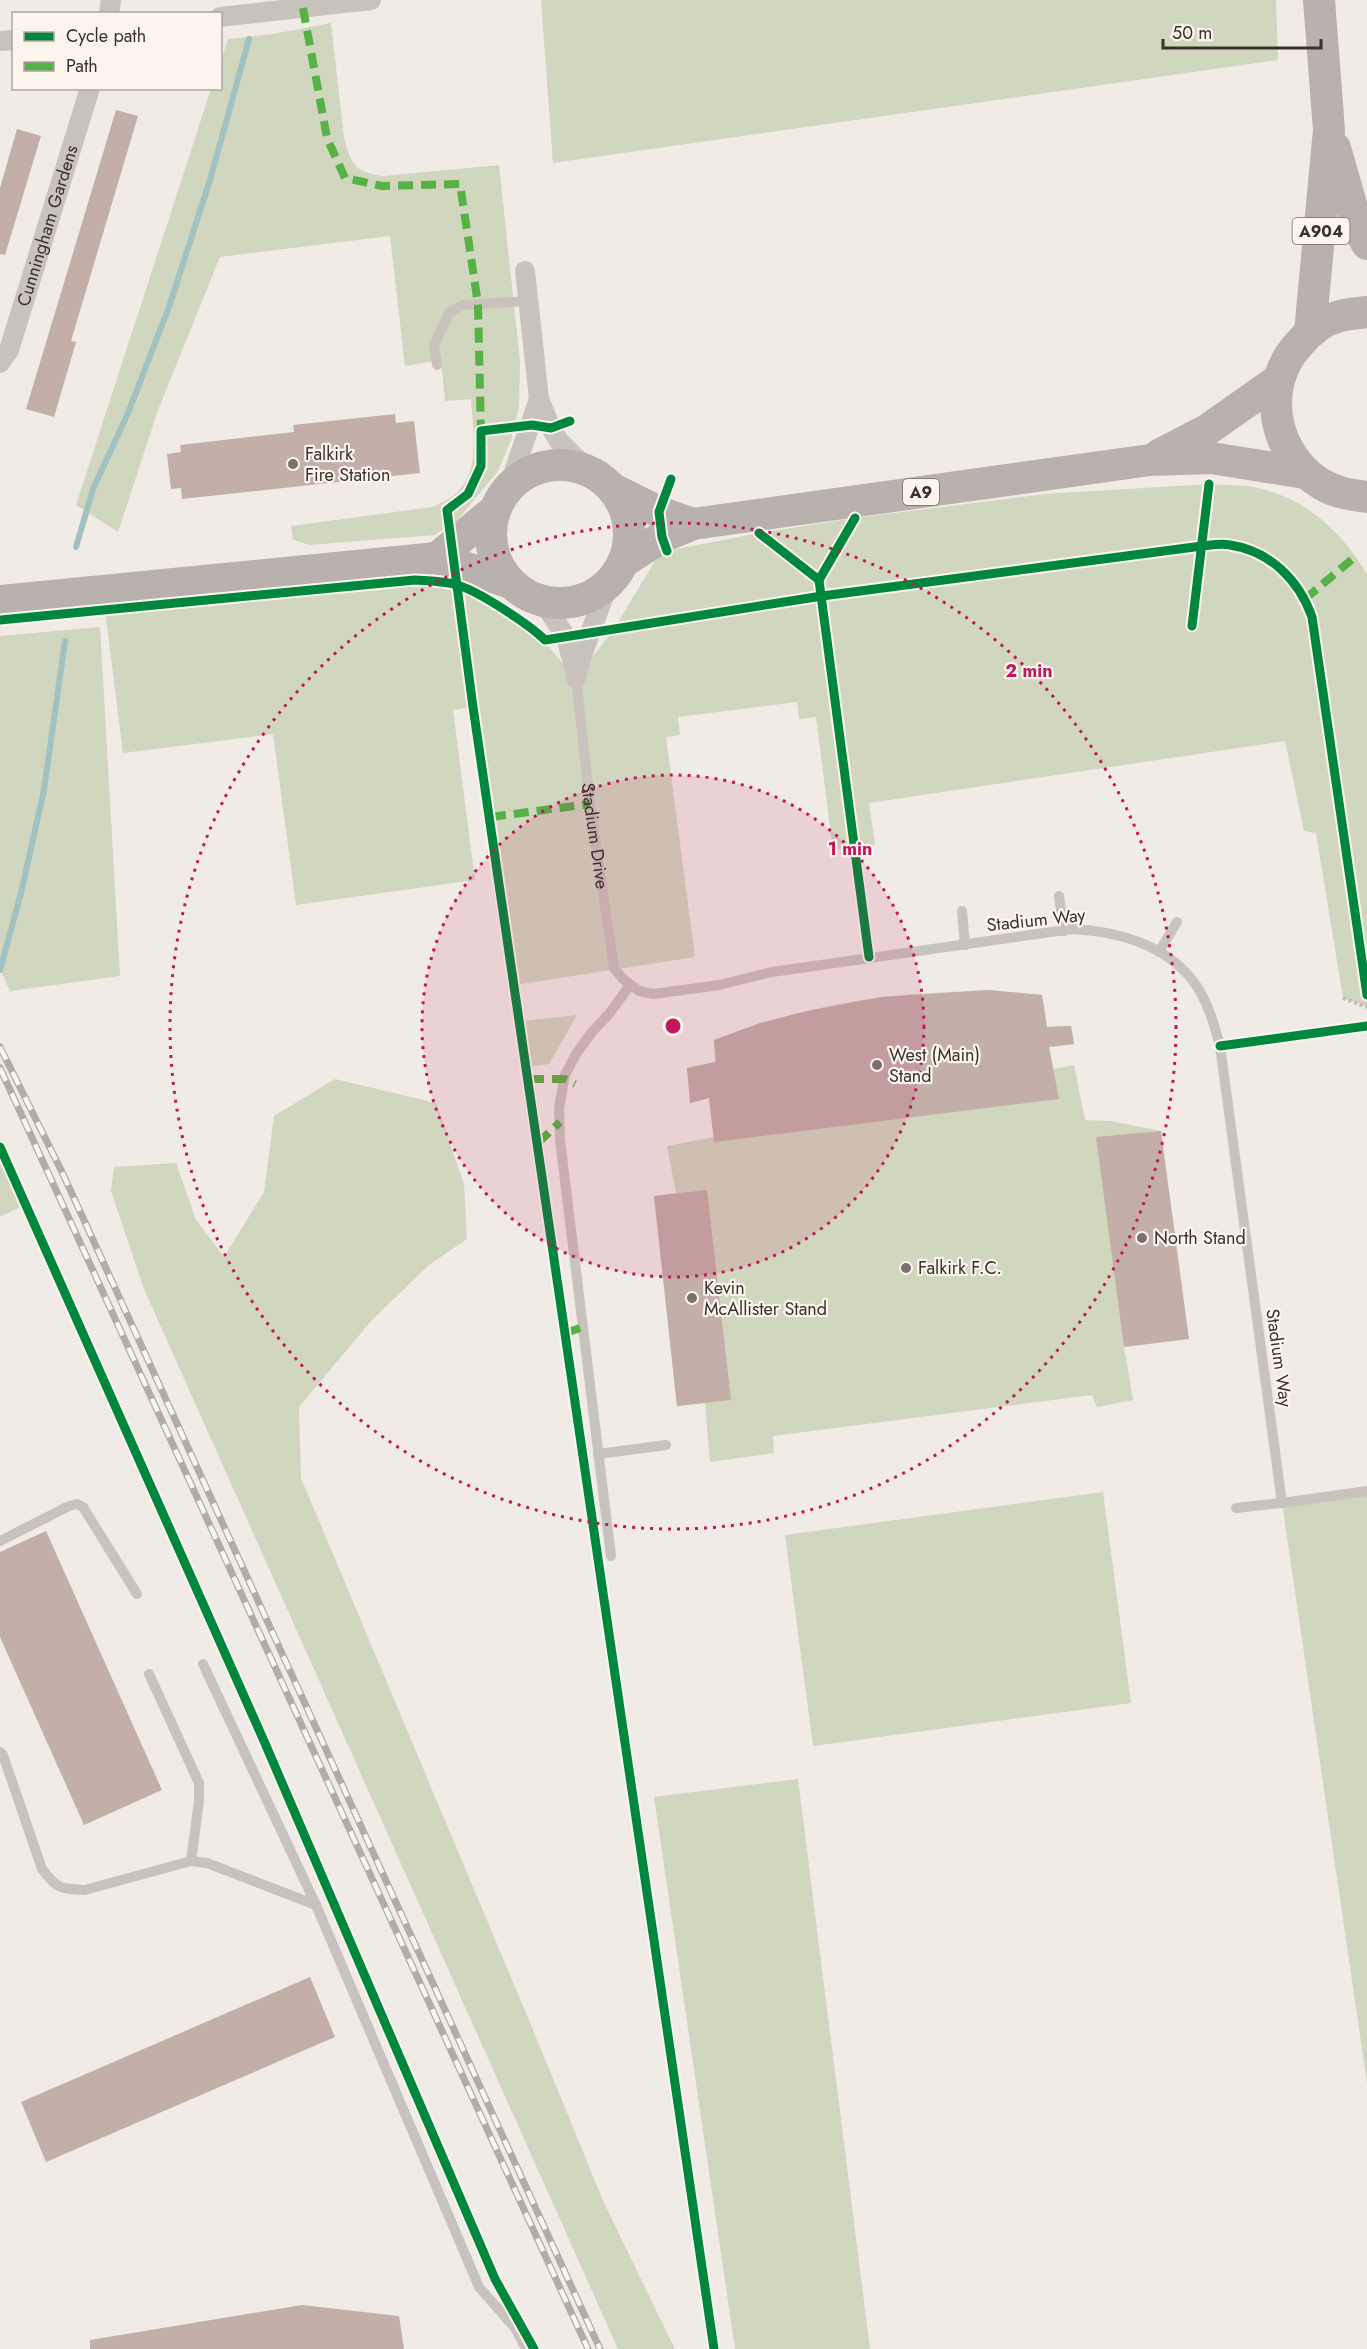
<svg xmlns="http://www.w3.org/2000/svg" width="1367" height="2349" font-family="Jost,sans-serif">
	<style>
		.green { fill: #d1d6bf }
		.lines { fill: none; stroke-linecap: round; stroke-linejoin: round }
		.stream { stroke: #a1c2c1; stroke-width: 6 }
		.building { fill: #c3afa7 }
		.path { stroke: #c2bbb6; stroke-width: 4; stroke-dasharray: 3 3; stroke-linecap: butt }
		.service { stroke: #c9c3be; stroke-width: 10 }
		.minor { stroke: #c9c3be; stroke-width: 20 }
		.primary { stroke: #b8b1ad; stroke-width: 32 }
		.rail-casing { stroke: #b1aca8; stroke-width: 7 }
		.rail { stroke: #fbf5ee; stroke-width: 4.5; stroke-dasharray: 14; stroke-linecap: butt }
		.quiet { stroke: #57b246; stroke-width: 8; stroke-dasharray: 15 8; stroke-linecap: butt }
		.cycleway-casing { stroke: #fbf5ee; stroke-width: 13 }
		.cycleway { stroke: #00873e; stroke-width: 9 }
		.ring { fill: none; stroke: #c2185b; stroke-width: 3; stroke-dasharray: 3 6 }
		.poi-dot { fill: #7a716c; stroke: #fbf5ee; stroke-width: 2 }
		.labels { text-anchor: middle; stroke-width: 4.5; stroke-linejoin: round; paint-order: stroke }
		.shield { fill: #fbf5ee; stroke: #756b66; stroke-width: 1.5 }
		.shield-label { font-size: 16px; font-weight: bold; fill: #3b302b }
		.street-label { font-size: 18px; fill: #3b302b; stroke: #fbf5ee }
		.poi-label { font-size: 18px; fill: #3b302b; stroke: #fbf5ee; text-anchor: start }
		.centre { fill: #c2185b; stroke: #fbf5ee; stroke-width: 3 }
		.ring-label { font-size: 18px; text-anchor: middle; font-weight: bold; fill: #c2185b; stroke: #fbf5ee; stroke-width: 4.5; stroke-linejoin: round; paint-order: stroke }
	</style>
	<rect width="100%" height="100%" fill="#f0ebe5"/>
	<g class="green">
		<path d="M541,0H1276L1278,60L553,163Z"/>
		<path d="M331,23L344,138C351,164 355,173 383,176L499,165L520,361L519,407L511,440L498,471L455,523L434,535L310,545L293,540L291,526L432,507C484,489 474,442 471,399L445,401L441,360L405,366L390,236L220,257L158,410L118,532L76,505L211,89L220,88L221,61L228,39L273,34Z"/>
		<path d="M1209,484C1222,485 1234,485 1247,486C1301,494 1340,529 1367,574V1007L1343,998L1316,833L1304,831L1285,741L869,803L875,845L833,850L816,717L799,719L797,702L678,717L680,735L666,737L695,957L515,985L473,707L453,710L475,880L296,905L273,734L123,753L105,610L415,580L456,584L470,590L534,630L576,678L614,629L653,564L659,556L667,551L759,533L855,518L1045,494Z"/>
		<path d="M100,627L120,976L10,991L0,969V636Z"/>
		<path d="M988,990L1042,995L1047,1027L1071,1026L1074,1044L1049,1047L1053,1069L1074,1065L1085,1120L1111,1121L1161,1131L1124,1347L1133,1400L1097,1407L1092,1395L773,1436L774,1453L710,1462L705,1403L677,1406L654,1196L676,1193L667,1146L714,1137L709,1098L690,1103L687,1068L715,1062L714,1040C769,1020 825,1004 883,997C918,993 953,992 988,990Z"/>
		<path d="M577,1015L549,1064L529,1067L524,1021Z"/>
		<path d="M335,1079L436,1103L464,1184L467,1239L429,1265L372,1320L299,1407L301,1478L531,2025L604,2203L675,2349H618L144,1289L111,1191L114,1167L176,1163L196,1220L224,1257L264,1192L274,1116Z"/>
		<path d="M0,1150L26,1204L0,1217Z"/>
		<path d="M1367,1491V2083L1282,1503Z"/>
		<path d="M1103,1492L1131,1703L813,1746L785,1535Z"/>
		<path d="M798,1779L870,2349H735L654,1797Z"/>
	</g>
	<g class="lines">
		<g class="stream">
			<path d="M76,547L93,489L128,413L169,307L210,180L249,39"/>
			<path d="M0,970L21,893L44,790L65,641"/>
		</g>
	</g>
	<g class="building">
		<path d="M116,110L138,116L71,341L76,342L54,417L26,409Z"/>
		<path d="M17,129L41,136L5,255L0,254V188Z"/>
		<path d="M395,414L396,423L414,421L420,473L182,499L181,488L171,489L167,454L181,452L180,445L294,432L293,425Z"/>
		<path d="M988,990L1042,995L1047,1027L1071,1026L1074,1044L1049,1047L1059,1099L714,1142L709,1098L690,1103L687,1068L716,1062L714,1040L760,1023L807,1011L882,997Z"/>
		<path d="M1161,1131L1189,1339L1124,1347L1096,1137Z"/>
		<path d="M707,1190L731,1400L677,1406L654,1196Z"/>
		<path d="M46,1531L162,1790L84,1825L0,1637V1552Z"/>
		<path d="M310,1977L335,2037L46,2162L21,2102Z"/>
		<path d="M302,2305L399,2316L404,2349H90V2340Z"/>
	</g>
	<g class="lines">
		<path class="path" d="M1343,998L1367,1007"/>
		<g class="service">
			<path d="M437,365L434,345L449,313L463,305L528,301"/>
			<path id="s1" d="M576,678L590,804L614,968L622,978L639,991L653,994L719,985L772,972L1072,929C1116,931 1165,944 1193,981C1207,999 1214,1024 1220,1046L1282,1503L1367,1491"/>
			<path d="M1059,896L1064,931"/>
			<path d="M962,911L965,945"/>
			<path d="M1159,952L1177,922"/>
			<path d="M598,1454L666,1445"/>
			<path d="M1236,1508L1282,1503"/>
			<path d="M0,1541L69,1506L77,1504L83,1507L137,1594"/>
			<path d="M611,1556L560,1140L559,1108L565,1075L576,1054L592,1032L609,1014L630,985"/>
			<path d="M203,1664L316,1905L479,2287L515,2328L526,2349"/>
			<path d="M149,1674L199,1783V1801L191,1861"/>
			<path d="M0,1752L3,1755L42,1869C57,1889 60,1889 85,1890L191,1861L207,1863L316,1905"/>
		</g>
		<g class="minor">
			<path d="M109,14L111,0"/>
			<path d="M220,17L371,0"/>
			<path d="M0,41L14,40"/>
			<path d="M525,271L539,399"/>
			<path id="s2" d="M0,363L9,350L90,88"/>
			<path d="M508,489L539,399L551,428L559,441L589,471"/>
			<path d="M542,601L566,637L576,675"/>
			<path d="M576,678L581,658L609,582"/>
		</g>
		<g class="primary">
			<path d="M1335,148L1357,225L1367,244"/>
			<path d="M1367,312C1358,313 1348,314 1340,316C1324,320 1309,332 1299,344C1259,387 1274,457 1323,485C1337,493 1352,495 1367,497"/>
			<path d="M1310,332L1329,130L1319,0"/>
			<path d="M1159,455L1207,430L1278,380"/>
			<circle cx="560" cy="534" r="69"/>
			<path d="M613,489L659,512L693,524"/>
			<path d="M437,558L496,509"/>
			<path d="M623,562L662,537L693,524L1150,460L1211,458L1305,473"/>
			<path d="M0,601L437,558L511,583"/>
		</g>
		<g class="rail-casing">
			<g id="rail">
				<path d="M0,1047L62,1172L600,2349"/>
				<path d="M0,1068L588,2349"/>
			</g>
		</g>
		<use href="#rail" class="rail"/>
		<g class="quiet">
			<path d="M303,8L327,138L345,178L382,186L460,184L478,304L481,435"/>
			<path d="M1305,599L1356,556"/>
			<path d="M491,817L590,804"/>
			<path d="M529,1079H565L575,1084"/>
			<path d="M538,1143L560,1122"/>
			<path d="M566,1333L583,1327"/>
		</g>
		<g class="cycleway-casing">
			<g id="cycleway">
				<path d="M570,421L551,428L532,425L481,431V466L468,494L447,510L473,707L714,2349"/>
				<path d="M759,533L819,580L855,518"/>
				<path d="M667,551L662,537L659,512L671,479"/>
				<path d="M819,580L869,957"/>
				<path d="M0,620L415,580C428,581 444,581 457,585C477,590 530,625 545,640L822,596L1202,546C1211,545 1222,543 1230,545C1270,551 1299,580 1312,617L1367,995"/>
				<path d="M1192,626L1209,484"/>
				<path d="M1220,1046L1367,1026"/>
				<path d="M0,1147L264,1741L495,2279L534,2349"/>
			</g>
		</g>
		<use href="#cycleway" class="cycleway"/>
	</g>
	<circle cx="673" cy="1026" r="251" fill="#c2185b" fill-opacity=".12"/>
	<g class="ring">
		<circle cx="673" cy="1026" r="251"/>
		<circle cx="673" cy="1026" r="503"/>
	</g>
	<g class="poi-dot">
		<circle cx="293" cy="464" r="6"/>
		<circle cx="877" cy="1065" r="6"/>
		<circle cx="1142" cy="1238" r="6"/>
		<circle cx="906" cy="1268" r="6"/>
		<circle cx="692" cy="1298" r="6"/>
	</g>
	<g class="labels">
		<g class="shield">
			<rect x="1292.5" y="218" width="57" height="26" rx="4.5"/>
			<rect x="903" y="479" width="36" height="26" rx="4.5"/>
		</g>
		<g class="shield-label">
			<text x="1321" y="237">A904</text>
			<text x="921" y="498">A9</text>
		</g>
		<g class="street-label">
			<text dy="6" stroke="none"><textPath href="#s2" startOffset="146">Cunningham Gardens</textPath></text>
			<text dy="6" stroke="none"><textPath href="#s1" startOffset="159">Stadium Drive</textPath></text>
			<text transform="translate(1036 920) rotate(-6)" y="6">Stadium Way</text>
			<text transform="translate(1279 1358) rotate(82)" y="6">Stadium Way</text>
		</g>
		<g class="poi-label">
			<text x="305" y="460">Falkirk<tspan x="305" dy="21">Fire Station</tspan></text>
			<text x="889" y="1061">West (Main)<tspan x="889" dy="21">Stand</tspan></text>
			<text x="1154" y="1244">North Stand</text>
			<text x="918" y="1274">Falkirk F.C.</text>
			<text x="704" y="1294">Kevin<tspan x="704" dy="21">McAllister Stand</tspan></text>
		</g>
	</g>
	<circle cx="673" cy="1026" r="9" class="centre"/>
	<g class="ring-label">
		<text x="1029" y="677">2 min</text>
		<text x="850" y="855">1 min</text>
	</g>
	<rect x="12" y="12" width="210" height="78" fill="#fbf5ee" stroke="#aea6a0" stroke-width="1.5"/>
	<rect x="24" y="32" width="30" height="9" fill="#00873e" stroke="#aea6a0" stroke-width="1.5"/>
	<text x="66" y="42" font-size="18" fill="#3b302b">Cycle path</text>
	<rect x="24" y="62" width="30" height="9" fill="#57b246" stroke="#aea6a0" stroke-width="1.5"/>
	<text x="66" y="72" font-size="18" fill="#3b302b">Path</text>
	<path d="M1163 39v9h158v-9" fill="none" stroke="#3b302b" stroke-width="3"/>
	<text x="1172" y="39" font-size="18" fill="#3b302b" stroke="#fbf5ee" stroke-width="4.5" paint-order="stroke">50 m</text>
</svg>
